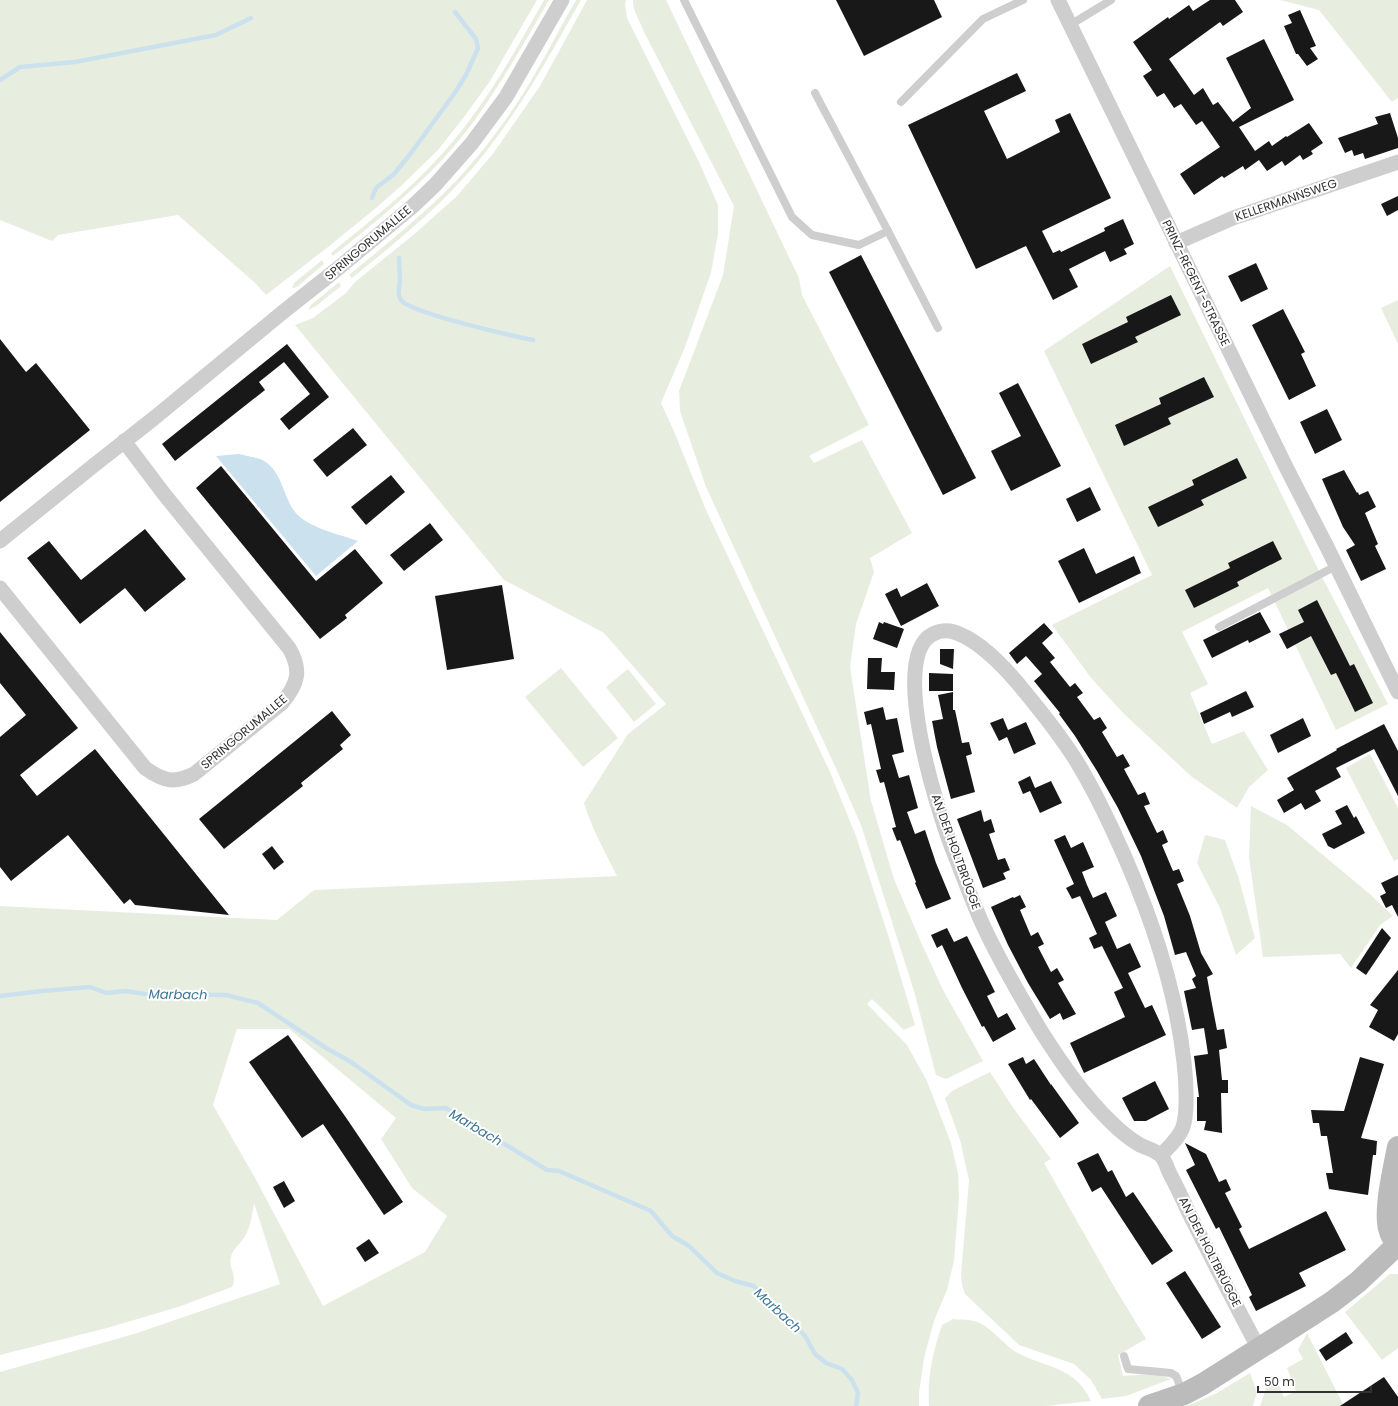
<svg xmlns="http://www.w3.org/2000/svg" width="1398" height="1406" font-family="Poppins,sans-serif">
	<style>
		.green { fill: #e8eedf; fill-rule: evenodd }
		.water { fill: #cbe1ee }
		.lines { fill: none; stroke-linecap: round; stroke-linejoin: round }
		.stream { stroke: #cbe1ee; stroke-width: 4.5 }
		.building { fill: #181818 }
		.lane { stroke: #cecece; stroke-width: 8 }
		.street { stroke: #cecece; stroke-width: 15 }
		.secondary { stroke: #bbb; stroke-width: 22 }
		.labels { text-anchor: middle; stroke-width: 4; stroke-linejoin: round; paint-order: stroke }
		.street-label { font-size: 12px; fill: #313131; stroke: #fff }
		.water-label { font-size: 13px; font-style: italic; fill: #3b7697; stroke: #fff }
	</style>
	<rect width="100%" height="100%" fill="#fff"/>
	<g class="green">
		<path d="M0,0H537L490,81L464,117L438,150L401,186L376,208L328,247L266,295L255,283L178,215L58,235L52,241L0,220Z"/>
		<path d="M544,0H549C517,55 486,112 443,159C409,195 372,225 333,256L331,253C370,221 409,191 442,154C484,107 513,55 544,0Z"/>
		<path d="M576,0H581C552,51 524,103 488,149C450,199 400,239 352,278L349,275C383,247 418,219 449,188C481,156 514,111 536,72C550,48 562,24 576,0Z"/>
		<path d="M587,0H626L625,4L627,18L699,162L718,205V234L711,273L685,347L661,403L673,429L706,510L830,772L856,836L889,938L915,1025L904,1030L872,999L867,1004L907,1045L927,1081L951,1143L958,1173L959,1197L954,1261L947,1290L934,1321L924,1358L919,1393V1406H0V1372L134,1334L280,1284L254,1203C252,1214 251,1226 245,1236C241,1243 232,1250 231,1257C228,1269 238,1274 232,1287L178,1307L107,1328L0,1355V906L277,920L314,890L617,876C605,852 592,829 584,803L628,734L666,704L604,633L504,580L295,325L313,318L346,293L355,282L412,236L456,197L492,155L540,86ZM237,1029H289L396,1118L381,1139L412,1188L447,1216L425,1252L323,1306L254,1176L213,1105Z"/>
		<path d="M633,0H666L799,278L802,295L869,425L809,456L814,463L862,440L912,533L870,558L874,572L856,624L850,667L871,801L894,879L920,940L943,990L983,1061L946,1079L936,1075L914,991L861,825L834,764L706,487L680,411L679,391L723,275L734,206L644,32C641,23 632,10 633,0Z"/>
		<path d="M1280,0H1398V98L1392,102L1319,10Z"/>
		<path d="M322,260L324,264L297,287L292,288L294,283Z"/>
		<path d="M1170,266L1318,569L1388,704L1336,730L1268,588L1182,632L1208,684L1190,693L1212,744L1244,731L1268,770L1249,787L1237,808L1192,777L1124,714L1092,679L1052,625L1152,575L1044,351Z"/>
		<path d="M339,282L341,286L316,306L308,310L311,305Z"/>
		<path d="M1398,300V344L1381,308Z"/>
		<path d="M561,668L618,738L583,767L525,697Z"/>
		<path d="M628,669L656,704L634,722L606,687Z"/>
		<path d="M1370,754L1398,808V859L1394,861L1346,768Z"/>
		<path d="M1251,806L1287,825L1371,895L1393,916L1380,925L1351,968L1340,954L1263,957L1249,857Z"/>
		<path d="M1205,835L1225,840L1239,879L1255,938L1236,955L1220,908L1197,863Z"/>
		<path d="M990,1072L1012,1106L1051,1159L1044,1163L1115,1288L1146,1339L1118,1355L1123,1376C1138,1375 1156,1373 1171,1379L1126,1396L1102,1399L1091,1380L1074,1364L1019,1345L965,1294L962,1285L961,1275L969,1180L960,1140L945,1098L952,1091Z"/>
		<path d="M1390,1274H1398V1348L1382,1360L1345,1312Z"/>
		<path d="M953,1319C961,1320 970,1319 977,1322C987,1324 1006,1346 1016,1352C1045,1368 1075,1366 1091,1401L1046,1406H929C927,1378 933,1351 942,1325Z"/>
		<path d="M1307,1333L1344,1406H1260L1266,1388L1278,1383L1284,1397L1296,1391L1287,1368L1303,1359L1298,1350Z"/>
		<path d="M1250,1373L1257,1392L1253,1406H1187L1217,1393Z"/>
	</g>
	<path class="water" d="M239,454C246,456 254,457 260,459C282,468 282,495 295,512C308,528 339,534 358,541L316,576L216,456Z"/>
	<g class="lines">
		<g class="stream">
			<path d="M0,80L20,67L75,62L216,35L251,18"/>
			<path d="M372,198L376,188L394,174L411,153L454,94L466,75L478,48L476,39L455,12"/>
			<path d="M399,258C399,266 400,274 400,282C399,289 397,294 401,300C410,313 513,336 533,340"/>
			<path d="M0,996L42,991L90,987L106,993L126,991L145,994L226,995L258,1003L326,1048L351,1062L411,1105L424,1109L446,1108L547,1170L559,1171L651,1211L672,1236L689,1246L717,1273L735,1281L754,1286L785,1320L794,1324L805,1336L815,1354L826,1363L842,1369L852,1380L858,1393L856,1406"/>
		</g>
	</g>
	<g class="building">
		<path d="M836,0H934L942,17L864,56Z"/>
		<path d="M1210,0H1235L1243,12L1223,26L1220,22L1169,59L1194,95L1203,88L1213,105L1218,102L1233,122L1251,108L1226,58L1264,39L1294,100L1239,127L1255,151L1269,141L1272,146L1286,136L1287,137L1309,123L1323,143L1311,151L1313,154L1303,160L1300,155L1285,166L1282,161L1267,171L1259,160L1245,170L1243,166L1224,178L1222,176L1194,195L1180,174L1220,147L1202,121L1196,125L1181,104L1174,108L1164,93L1157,97L1143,76L1152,70L1133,42L1168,17L1169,19L1189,5L1193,11Z"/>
		<path d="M1300,10L1316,46L1310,48L1318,59L1307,66L1298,54H1296L1284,26L1292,23L1288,15Z"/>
		<path d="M1017,73L1026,91L984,111L1007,159L1060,132L1055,120L1070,113L1111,198L1042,231L1053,253L1060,250L1061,252L1105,231L1104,228L1123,219L1134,244L1124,249L1127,254L1110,262L1105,251L1069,269L1078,287L1053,300L1026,246L976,269L908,125Z"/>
		<path d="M1390,113L1398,138V148L1365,159L1363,153L1354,156L1352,150L1345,153L1338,138L1378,124L1375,117Z"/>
		<path d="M1398,196V210L1387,216L1381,204Z"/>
		<path d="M861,255L976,478L943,495L829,272Z"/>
		<path d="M1256,263L1268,289L1241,302L1228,276Z"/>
		<path d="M1171,295L1181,315L1135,337L1138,342L1091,364L1082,344L1128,322L1126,317Z"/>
		<path d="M1283,309L1305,352L1301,354L1316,386L1289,400L1252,325Z"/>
		<path d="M0,339L26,372L36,363L90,430L0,502Z"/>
		<path d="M287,344L329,397L289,430L280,419L310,394L284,362L259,382L265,390L175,461L162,444Z"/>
		<path d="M1204,377L1214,397L1168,418L1171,424L1124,446L1115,425L1161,404L1159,398Z"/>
		<path d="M1018,383L1061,466L1011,491L991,451L1021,436L999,393Z"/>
		<path d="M1327,409L1342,440L1315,454L1300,422Z"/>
		<path d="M353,428L367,445L327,477L313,460Z"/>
		<path d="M1237,458L1247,478L1201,500L1204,505L1158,527L1148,507L1194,485L1192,480Z"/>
		<path d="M221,466L316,581L355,549L383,583L345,615L347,618L320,639L196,488Z"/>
		<path d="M1344,470L1357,493L1358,492L1359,495L1368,491L1376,507L1365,513L1378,544L1375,546L1386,569L1361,581L1346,550L1355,545L1343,527L1322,479Z"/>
		<path d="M391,475L405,492L366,525L351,507Z"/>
		<path d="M1090,487L1101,510L1077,522L1066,499Z"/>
		<path d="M430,523L443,540L404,571L390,555Z"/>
		<path d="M145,529L186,579L145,612L125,588L80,624L27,558L49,541L81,580Z"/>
		<path d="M1273,541L1282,559L1237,582L1239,586L1194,608L1185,590L1230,568L1228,563Z"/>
		<path d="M1084,548L1096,574L1134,556L1141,573L1079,603L1058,561Z"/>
		<path d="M927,583L939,606L901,626L885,594L897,588L901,597Z"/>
		<path d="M502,585L514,659L447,670L435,596Z"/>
		<path d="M1317,600L1350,666L1354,664L1373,703L1355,712L1336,673L1331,675L1311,636L1287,649L1279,634L1304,622L1298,610Z"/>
		<path d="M1260,612L1271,632L1249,643L1248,640L1212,658L1203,640Z"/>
		<path d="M879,622L883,624L884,622L904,629L897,648L873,639Z"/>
		<path d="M1044,623L1053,633L1042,643L1055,658L1050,662L1070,687L1075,683L1083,693L1077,697L1094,720L1100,717L1107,728L1102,732L1117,757L1123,754L1130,766L1124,769L1138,795L1145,792L1150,804L1144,806L1157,833L1163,830L1168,842L1162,845L1173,871L1179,869L1184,881L1177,884L1190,916L1201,953L1213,974L1207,977L1211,999L1217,1030L1224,1029L1227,1048L1219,1050L1222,1080H1228V1093H1221L1222,1133L1204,1130L1206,1121H1197V1097H1199L1194,1056L1208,1054L1204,1028L1192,1030L1184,991L1196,988L1192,979L1196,976L1186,952L1175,955L1164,916L1141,856L1118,808L1097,771L1075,736L1059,714L1060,713L1034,681L1042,674L1026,656L1017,664L1009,653Z"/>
		<path d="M0,632L78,728L20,775L37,796L95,749L229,915L135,905L130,899L124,904L68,835L11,881L0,867V737L26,715L0,683Z"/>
		<path d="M940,649H954L953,669L940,664Z"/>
		<path d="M868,658H882L881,672H895L894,690L867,689Z"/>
		<path d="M929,673L953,674V691H929Z"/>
		<path d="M1246,691L1254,707L1232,717L1230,712L1204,724L1200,713Z"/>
		<path d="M953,692V710H955L962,743L969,742L972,754L966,756L975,792L951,799L937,747L932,721L943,719L938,695Z"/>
		<path d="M883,707L886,720L897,718L904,752L892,755L899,778L909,775L918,808L907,812L915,834L925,830L936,863L951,899L926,909L915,883L916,882L900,840L897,841L892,828L896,827L884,782L880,783L876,770L881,769L871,724L867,725L864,712Z"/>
		<path d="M332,711L351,735L340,745L343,749L301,783L303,786L224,849L199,819Z"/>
		<path d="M1003,718L1008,730L1026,722L1036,744L1014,754L1007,737L999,741L990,723Z"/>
		<path d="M1303,718L1311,736L1278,753L1270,735Z"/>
		<path d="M1384,724L1398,751V796L1374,749L1336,768L1341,777L1315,791L1321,801L1305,810L1301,803L1284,813L1277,800L1294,790L1287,778L1337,750L1336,749Z"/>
		<path d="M1030,776L1035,788L1051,781L1062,803L1040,813L1030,791L1023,794L1018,782Z"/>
		<path d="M1347,805L1354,818L1356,816L1365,833L1334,849L1328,846L1322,834L1342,824L1335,811Z"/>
		<path d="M981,810L984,822L991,819L995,832L989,834L998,860L1005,858L1010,870L1003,873L1006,879L983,888L957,819Z"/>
		<path d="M1065,835L1071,848L1083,842L1094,867L1082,872L1087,885L1093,898L1106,892L1117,916L1105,922L1117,949L1130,943L1141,967L1128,973L1145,1008L1152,1005L1166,1035L1084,1073L1070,1043L1125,1017L1114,992L1123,988L1102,946L1094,949L1089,938L1097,934L1080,896L1072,899L1066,888L1074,884L1054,840Z"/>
		<path d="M272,846L284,862L274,870L262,854Z"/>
		<path d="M1398,875V917L1392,905L1386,908L1380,896L1386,893L1381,883Z"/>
		<path d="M1020,895L1026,907L1020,910L1031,936L1038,932L1044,944L1038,947L1051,972L1057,968L1064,980L1058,983L1076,1014L1063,1020L1060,1013L1050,1019L1028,983L1008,945L991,907L1013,897L1014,898Z"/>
		<path d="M947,928L954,942L967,936L995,992L987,996L998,1018L1007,1013L1016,1029L993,1042L984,1026L982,1027L962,988L942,945L937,948L931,935Z"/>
		<path d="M1382,928L1391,938L1366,975L1356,968Z"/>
		<path d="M1398,970V1034L1394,1041L1369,1027L1378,1010L1370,1005Z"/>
		<path d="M288,1035L347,1119L403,1202L384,1215L323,1124L302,1138L249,1062Z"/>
		<path d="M1023,1057L1026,1064L1034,1059L1051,1085V1084L1079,1123L1060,1138L1031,1099L1030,1100L1008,1064Z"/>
		<path d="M1360,1057L1384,1064L1361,1138L1377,1141L1376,1155H1373L1368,1195L1329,1189L1326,1173H1333L1327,1136H1321L1319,1123H1313L1311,1110L1344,1111Z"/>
		<path d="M1155,1081L1169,1109L1146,1121H1134L1122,1098Z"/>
		<path d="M1185,1143L1206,1154L1219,1182L1226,1179L1231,1190L1225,1193L1242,1227L1239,1229L1249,1249L1326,1211L1346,1250L1299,1273L1306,1286L1256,1311L1249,1297L1252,1295L1219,1227L1216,1229L1186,1170L1195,1165Z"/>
		<path d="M1098,1153L1108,1172L1112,1170L1126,1197L1133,1192L1173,1251L1152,1265L1101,1187L1092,1192L1077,1163Z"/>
		<path d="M284,1181L295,1201L284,1208L273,1187Z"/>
		<path d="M369,1239L379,1253L365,1262L356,1248Z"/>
		<path d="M1185,1271L1221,1327L1202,1339L1166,1283Z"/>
		<path d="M1346,1332L1353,1343L1326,1361L1319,1350Z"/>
		<path d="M1384,1377L1398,1397V1406H1340Z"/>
	</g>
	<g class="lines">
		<g class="lane">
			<path d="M684,0L792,217L812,235L859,245L888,231L815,93"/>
			<path d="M1070,25L1111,0"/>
			<path d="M901,102L983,19L1023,0"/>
			<path d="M888,231L938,328"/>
			<path d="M1219,627L1336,566"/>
			<path d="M1124,1356L1128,1369L1171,1373L1176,1376L1183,1393"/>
		</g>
		<g class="street">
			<path d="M1058,0L1286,467L1327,547L1398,692"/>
			<path d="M1176,243L1233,218L1398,162"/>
			<path d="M0,541L93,466L153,419L283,312L336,270L413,206L435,185L472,143L506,97L562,0"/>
			<path d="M0,588L145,768C163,781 174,784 194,774L282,703C298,684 302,670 289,648L164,494L124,441"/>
			<path d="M1161,1155C1169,1147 1179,1138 1183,1127C1188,1111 1186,1079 1184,1062C1175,982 1148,906 1114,833C1103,809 1091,785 1077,762C1062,738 1044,715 1025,692C1009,672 980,640 954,632C947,630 939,631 933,634C888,656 938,812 952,848C962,873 971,898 982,923C999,960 1020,996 1041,1031C1062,1064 1084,1096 1112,1123C1120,1131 1130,1139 1140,1145C1146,1148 1155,1150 1160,1155C1165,1159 1167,1168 1170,1174C1177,1187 1183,1200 1189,1213C1212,1259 1235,1304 1259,1349"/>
		</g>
		<path class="secondary" d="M1149,1406L1184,1394L1203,1384L1301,1322L1332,1302L1358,1282L1397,1245C1393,1238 1388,1231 1388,1222C1386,1201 1394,1168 1398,1147"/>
	</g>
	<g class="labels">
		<g class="street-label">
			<text transform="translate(1286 200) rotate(-19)" y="4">KELLERMANNSWEG</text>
			<text transform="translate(368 243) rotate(-40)" y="4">SPRINGORUMALLEE</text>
			<text transform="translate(1196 283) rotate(64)" y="4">PRINZ-REGENT-STRASSE</text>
			<text transform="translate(244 732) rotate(-40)" y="4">SPRINGORUMALLEE</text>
			<text transform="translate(956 852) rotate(70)" y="4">AN DER HOLTBRÜGGE</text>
			<text transform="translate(1210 1252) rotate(63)" y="4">AN DER HOLTBRÜGGE</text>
		</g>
		<g class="water-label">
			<text transform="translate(178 994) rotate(1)" y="5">Marbach</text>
			<text transform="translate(476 1127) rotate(31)" y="5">Marbach</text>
			<text transform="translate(778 1310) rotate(43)" y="5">Marbach</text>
		</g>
	</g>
	<path d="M1258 1386v6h113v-6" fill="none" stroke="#313131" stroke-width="2"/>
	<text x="1264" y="1386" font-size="12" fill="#313131" stroke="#ffffff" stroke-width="3" paint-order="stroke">50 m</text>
</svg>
